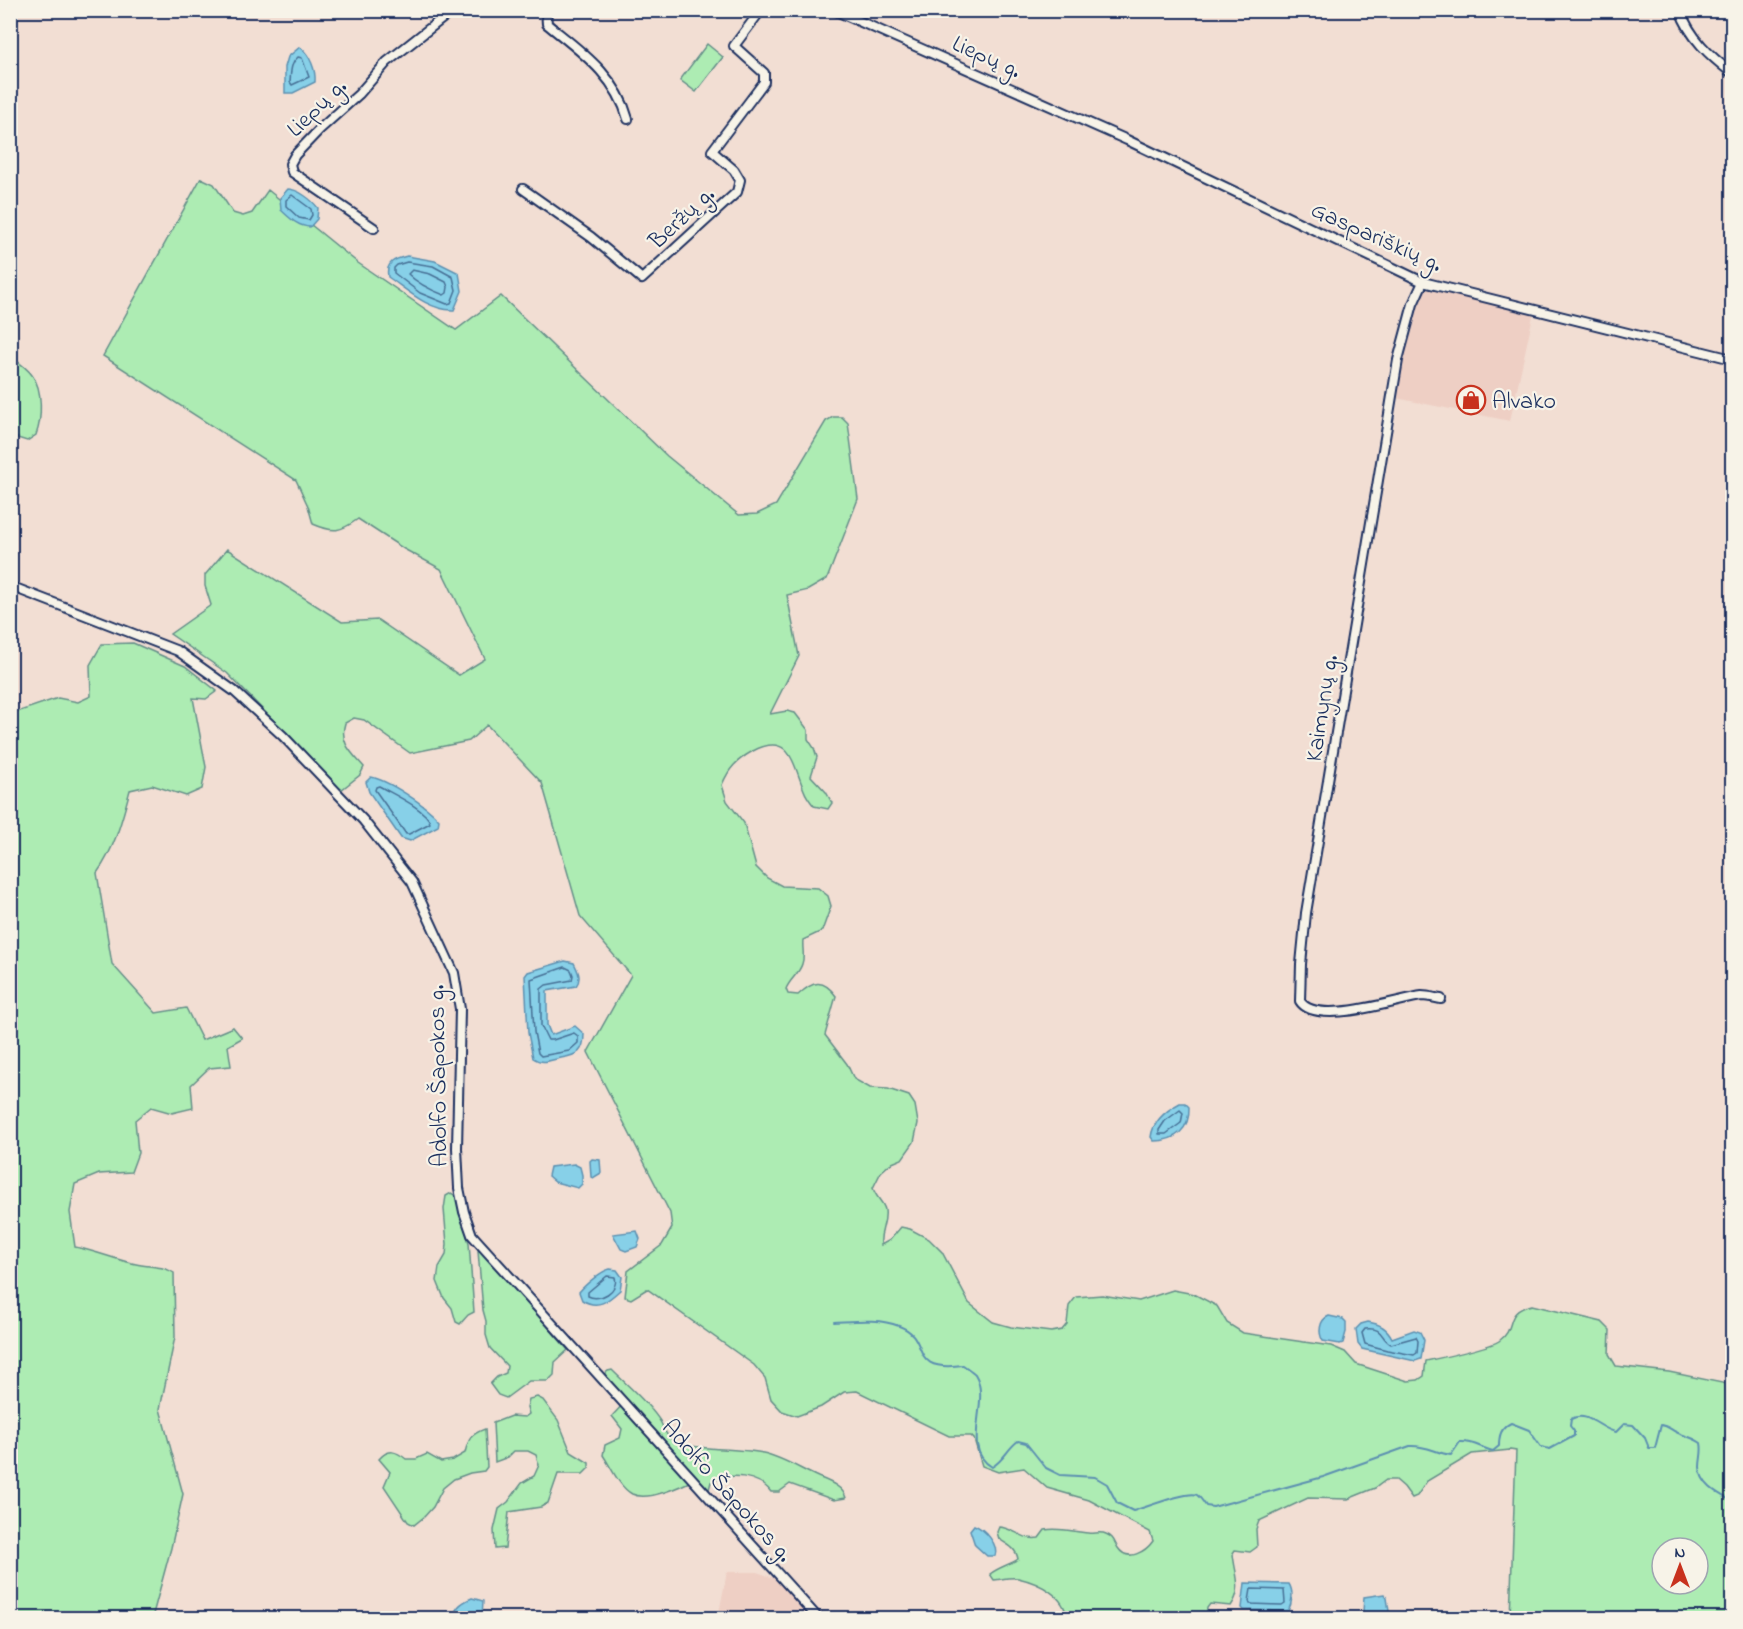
<svg xmlns="http://www.w3.org/2000/svg" width="1743" height="1629" font-family="'Indie Flower',sans-serif">
	<style>
		.built { fill: #eecfc4 }
		.green { fill: #adecb3; stroke: #648e88; stroke-width: 1.5; fill-rule: evenodd }
		.water { fill: #87d0e8; stroke: #5c90b1; stroke-width: 1.5 }
		.lines { fill: none; stroke-linecap: round; stroke-linejoin: round }
		.shore { stroke: #466f95; stroke-width: 1.5 }
		.stream { stroke: #5c90b1; stroke-width: 2 }
		.minor-casing { stroke: #1b2f5e; stroke-width: 12 }
		.minor { stroke: #f7f3e8; stroke-width: 8 }
		.labels { text-anchor: middle; stroke-width: 4.5; stroke-linejoin: round; paint-order: stroke }
		.street-label { font-size: 24px; fill: #1b2f5e; stroke: #f7f3e8 }
		.poi-label { font-size: 24px; fill: #1b2f5e; stroke: #f7f3e8; text-anchor: start }
	</style>
	<rect width="100%" height="100%" fill="#f2ded3"/>
	<filter id="ink" filterUnits="userSpaceOnUse"><feTurbulence type="fractalNoise" baseFrequency=".0167" numOctaves="2"/><feDisplacementMap in="SourceGraphic" scale="12" xChannelSelector="R" yChannelSelector="G"/><feConvolveMatrix kernelMatrix="1 2 1 2 8 2 1 2 1" color-interpolation-filters="sRGB"/></filter>
	<g filter="url(#ink)">
		<g class="built">
			<path d="M1427,287L1534,311L1510,421L1396,398L1404,354L1423,290Z"/>
			<path d="M727,1572H757L779,1580L810,1618H718Z"/>
		</g>
		<g class="green">
			<path d="M707,44L723,57L696,92L680,80Z"/>
			<path d="M201,178L214,184L233,213L243,216L252,213L268,190L358,263L456,330L501,296L667,456L739,515L757,514L776,505L826,421L833,417H842L848,423L858,499L827,579L808,590L787,595L799,656L770,714L787,711L795,713L808,730V739L814,748L817,757L811,776L826,792L832,803L828,809L814,806C810,801 806,796 804,790C793,764 790,731 753,751C737,760 729,768 722,785L727,801L744,823L756,867L767,878L782,886L818,888L828,896L831,906L822,931L803,940C802,948 805,957 802,964C799,974 790,979 786,989L788,994L798,995C813,981 823,978 836,996L825,1035L847,1064L854,1079L870,1088L888,1089L909,1096L915,1105L918,1123L914,1142L902,1159L890,1164L881,1172L873,1188C876,1198 884,1203 885,1210C887,1224 879,1231 881,1245L890,1240L901,1227L910,1229L929,1239L942,1252L969,1303L993,1322L1011,1327L1051,1332L1062,1330L1067,1324L1069,1306L1076,1297L1102,1295L1139,1301L1173,1290L1194,1294L1217,1306L1227,1323L1243,1333L1331,1346L1345,1352L1356,1364L1408,1381L1418,1380L1424,1376L1426,1361C1440,1358 1490,1347 1499,1341C1518,1328 1502,1312 1532,1305L1602,1322L1610,1330L1609,1354L1616,1366L1669,1372L1732,1385V1618H1510L1516,1451L1510,1450L1472,1454L1427,1481L1417,1496L1412,1498L1404,1487L1396,1480H1386L1375,1488L1348,1499L1308,1498L1259,1521L1256,1529L1257,1547L1250,1552L1235,1550L1233,1553C1234,1572 1244,1588 1231,1606L1210,1604L1207,1608L1206,1618H1067C1065,1596 1040,1583 1018,1578C1011,1577 1002,1579 994,1580L990,1574C999,1567 1009,1565 1018,1559C1016,1548 1008,1545 999,1539L997,1532L999,1527C1015,1528 1022,1541 1039,1538L1045,1530C1060,1527 1073,1532 1088,1533C1094,1534 1101,1531 1106,1534C1114,1537 1114,1542 1118,1548C1128,1563 1146,1551 1153,1541L1150,1532L1089,1500L1047,1488L1024,1468L998,1472L982,1466L974,1439L971,1436H949L857,1391L844,1392L821,1407L797,1416L782,1411L771,1399L765,1378L754,1365L647,1289L631,1299L625,1297L628,1271L662,1245L672,1228L670,1213L588,1052L631,975L580,916L542,783L487,725L469,741L410,753L364,720L354,718L345,723C339,743 352,753 364,767L360,775L341,790L227,673L170,634L211,605L205,586V575L227,549L342,622L378,620L459,675L485,659L441,569L404,549L358,519C340,532 334,533 313,524L308,506L296,480L103,356ZM1662,1548H1698V1584H1662Z"/>
			<path d="M10,356C18,362 26,367 32,375C43,389 42,419 36,435L27,441L11,436Z"/>
			<path d="M133,643L185,666L217,691L206,699L193,698L206,767L202,789L186,796L152,785L130,790C122,820 115,848 97,873L112,964L156,1013L186,1008L202,1040L233,1027L242,1038L228,1046L231,1066L209,1068L191,1085L193,1108L172,1113L151,1107L135,1120L138,1153L131,1172L99,1174L75,1184L70,1212L75,1247C96,1251 116,1260 136,1264C149,1267 162,1265 174,1273L175,1337L160,1409L183,1494L171,1548L152,1618H11V714L58,698L78,702L91,696L90,665L102,644Z"/>
			<path d="M451,1193L456,1196L469,1243L474,1312L468,1315L460,1324L456,1322L452,1308L444,1298L437,1281L439,1267L446,1255L447,1244L444,1209L446,1196Z"/>
			<path d="M478,1251H482L568,1350L555,1362L554,1375L548,1381H529L506,1398L498,1395L490,1384L497,1377L506,1373L507,1366L490,1348L486,1335V1321L483,1310Z"/>
			<path d="M612,1370C628,1386 648,1402 660,1421C664,1428 665,1435 672,1440C687,1450 740,1448 763,1453C782,1457 800,1469 818,1477C828,1481 843,1486 846,1498L834,1500L790,1484L779,1492H771C758,1475 730,1472 711,1482L708,1493L697,1478C682,1486 648,1502 632,1494C619,1487 611,1467 603,1455L605,1445L620,1438L622,1429L612,1416L625,1402L604,1379V1374L608,1371Z"/>
			<path d="M537,1397L543,1400L558,1420L571,1452L589,1463V1468L583,1474H558L548,1503L541,1507L509,1512L505,1548L495,1549L494,1530L499,1509L508,1502L522,1483L534,1476L539,1465L536,1455L528,1451H514L508,1457L495,1462L493,1423L511,1416L525,1417L529,1414L527,1407L529,1399Z"/>
			<path d="M485,1429L487,1467L484,1471L470,1473L454,1479L443,1488L433,1507L424,1517L414,1525L408,1522L384,1486L390,1472L379,1459C389,1448 396,1451 406,1459H416L427,1454L441,1462L453,1460L465,1453C468,1439 471,1434 485,1429Z"/>
		</g>
		<g class="water">
			<path d="M300,47C310,55 316,70 315,82L293,93H285V67L288,57Z"/>
			<path d="M288,189C298,189 312,200 318,208L317,219L310,227C298,227 290,218 281,210L280,198Z"/>
			<path d="M407,256L435,261L459,273L462,291L454,310C429,311 407,290 388,277C385,262 395,259 407,256Z"/>
			<path d="M371,777C388,780 427,806 439,820L438,826L410,841L401,838L369,792L366,782Z"/>
			<path d="M565,961L574,963C578,971 582,978 576,986L547,991V1025L551,1035L575,1026L584,1034C584,1052 578,1055 561,1058C550,1060 543,1065 533,1058L528,1033L525,976L528,972Z"/>
			<path d="M1180,1103H1185L1189,1107C1190,1129 1176,1141 1154,1141L1151,1137C1153,1120 1167,1110 1180,1103Z"/>
			<path d="M592,1159L600,1160L601,1173L593,1178L591,1177L590,1161Z"/>
			<path d="M574,1164L580,1167L582,1175V1184L578,1188L555,1182L548,1176L550,1167Z"/>
			<path d="M637,1231L640,1239L637,1247L626,1251L621,1249L613,1234Z"/>
			<path d="M610,1269L617,1270L622,1277L620,1290C608,1301 598,1310 582,1300L579,1292C585,1285 601,1271 610,1269Z"/>
			<path d="M1329,1316L1343,1319L1346,1322V1332L1343,1343L1340,1344L1323,1341C1318,1333 1319,1320 1329,1316Z"/>
			<path d="M1368,1322C1380,1324 1387,1328 1392,1338L1414,1330L1420,1332L1424,1340L1421,1359L1415,1361L1362,1349L1358,1344L1356,1329L1361,1324Z"/>
			<path d="M974,1525C985,1529 999,1545 995,1556H987L975,1545L970,1530Z"/>
			<path d="M1245,1583L1289,1584C1294,1592 1292,1604 1288,1611L1244,1610L1242,1608Z"/>
			<path d="M1384,1594L1387,1598L1390,1618H1366L1363,1612L1364,1597Z"/>
			<path d="M472,1598L483,1601L482,1618H454C454,1608 462,1602 472,1598Z"/>
		</g>
		<g class="lines">
			<g class="shore">
				<path d="M298,57L302,58L309,77L292,85L290,82C291,72 290,64 298,57Z"/>
				<path d="M292,195L311,209L312,215L309,220L299,218L286,206V200Z"/>
				<path d="M407,262L433,266L453,277L456,290L451,303L447,304L420,293L394,273V268L397,265Z"/>
				<path d="M412,270L430,274L446,282L448,287L447,293L444,295C431,290 418,284 408,274Z"/>
				<path d="M379,786C391,793 428,810 430,823L409,834H406L375,790L376,787Z"/>
				<path d="M565,967L571,970L573,975L572,980L546,985L541,989V1026L548,1040H553L574,1033L578,1036V1043L569,1051L541,1056L538,1053L534,1032L531,979Z"/>
				<path d="M1180,1110L1183,1113L1181,1123L1166,1134H1159V1130L1165,1121Z"/>
				<path d="M607,1276L615,1277C619,1291 600,1302 588,1296V1292Z"/>
				<path d="M1365,1329C1385,1327 1379,1338 1391,1344L1416,1337L1418,1341L1417,1353L1414,1355L1387,1350L1365,1344L1362,1333Z"/>
				<path d="M1251,1589L1284,1590L1285,1603L1282,1605L1250,1604L1249,1601Z"/>
			</g>
			<path class="stream" d="M834,1322C855,1321 879,1318 899,1326C933,1338 905,1373 963,1365C967,1368 972,1371 975,1374C992,1401 959,1448 992,1467C1005,1459 1007,1449 1018,1441L1026,1443L1046,1468L1060,1475L1095,1477L1107,1484L1117,1503L1133,1511C1144,1508 1189,1490 1197,1495C1200,1497 1204,1503 1206,1506L1213,1507L1323,1477L1410,1446C1426,1445 1436,1453 1451,1455L1460,1442C1474,1441 1480,1448 1493,1451L1499,1446C1499,1435 1501,1428 1511,1423L1529,1430L1541,1447L1550,1449L1574,1436V1431L1570,1426L1571,1419C1588,1410 1601,1430 1616,1432L1624,1424L1633,1425L1645,1438L1649,1448H1655L1661,1425C1668,1426 1670,1429 1676,1432C1684,1436 1692,1437 1701,1443C1703,1452 1700,1458 1700,1467C1700,1485 1719,1494 1732,1501"/>
			<g class="minor-casing">
				<g id="minor">
					<path d="M546,10L547,24C580,51 616,75 628,119"/>
					<path d="M834,10L1127,140L1423,282L1732,359"/>
					<path d="M1680,10C1690,38 1710,56 1732,73"/>
					<path d="M523,189L591,237L642,279L737,192L740,180L734,170L712,151L764,82V73L734,46L761,10"/>
					<path d="M374,228L292,172L290,164L295,155L320,129L359,94L387,62L453,10"/>
					<path d="M1423,282L1413,304L1398,360L1306,913L1301,964L1300,1001C1316,1027 1398,999 1422,996C1428,996 1435,998 1441,999"/>
					<path d="M10,586L178,651L234,691L283,736L363,820L412,882L454,973L460,1009L457,1148L459,1188L464,1212L472,1235L818,1618"/>
				</g>
			</g>
			<use href="#minor" class="minor"/>
		</g>
	</g>
	<defs>
		<g id="shop-ring" transform="scale(1.5)"><circle r="9.5" fill="#f7f3e8" stroke="#c8321e" stroke-width="1.5"/><path d="M-5-2.5h2.3a2.7 3.5 0 0 1 5.4 0H5L5.5 6h-11ZM-1.5-2.5h3a1.5 2.3 0 0 0-3 0Z" fill="#c8321e"/></g>
	</defs>
	<g fill-rule="evenodd">
		<use href="#shop-ring" x="1471" y="400"/>
	</g>
	<g class="labels">
		<g class="street-label">
			<text transform="translate(987 56) rotate(24)" y="8">Liepų g.</text>
			<text transform="translate(316 107) rotate(-44)" y="8">Liepų g.</text>
			<text transform="translate(681 217) rotate(-43)" y="8">Beržų g.</text>
			<text transform="translate(1377 236) rotate(24)" y="8">Gaspariškių g.</text>
			<text transform="translate(1321 708) rotate(-81)" y="8">Kaimynų g.</text>
			<text transform="translate(437 1076) rotate(-91)" y="8">Adolfo Šapokos g.</text>
			<text transform="translate(728 1490) rotate(48)" y="8">Adolfo Šapokos g.</text>
		</g>
		<g class="poi-label">
			<text x="1492" y="408">Alvako</text>
		</g>
	</g>
	<rect width="1743" height="1629" fill="none" stroke="#f7f3e8" stroke-width="36"/>
	<rect x="18" y="18" width="1707" height="1593" fill="none" stroke="#1b2f5e" stroke-width="2" filter="url(#ink)"/>
	<g transform="translate(1680 1566)"><circle r="28" fill="#f7f3e8" stroke="#9fa5b1" stroke-width="1.5"/>
	<path d="M0-4.5L10 22L0 15L-10 22Z" fill="#c8321e"/>
	<text y="-9" font-size="16" font-weight="bold" text-anchor="middle" fill="#1b2f5e">N</text>
	</g>
</svg>
